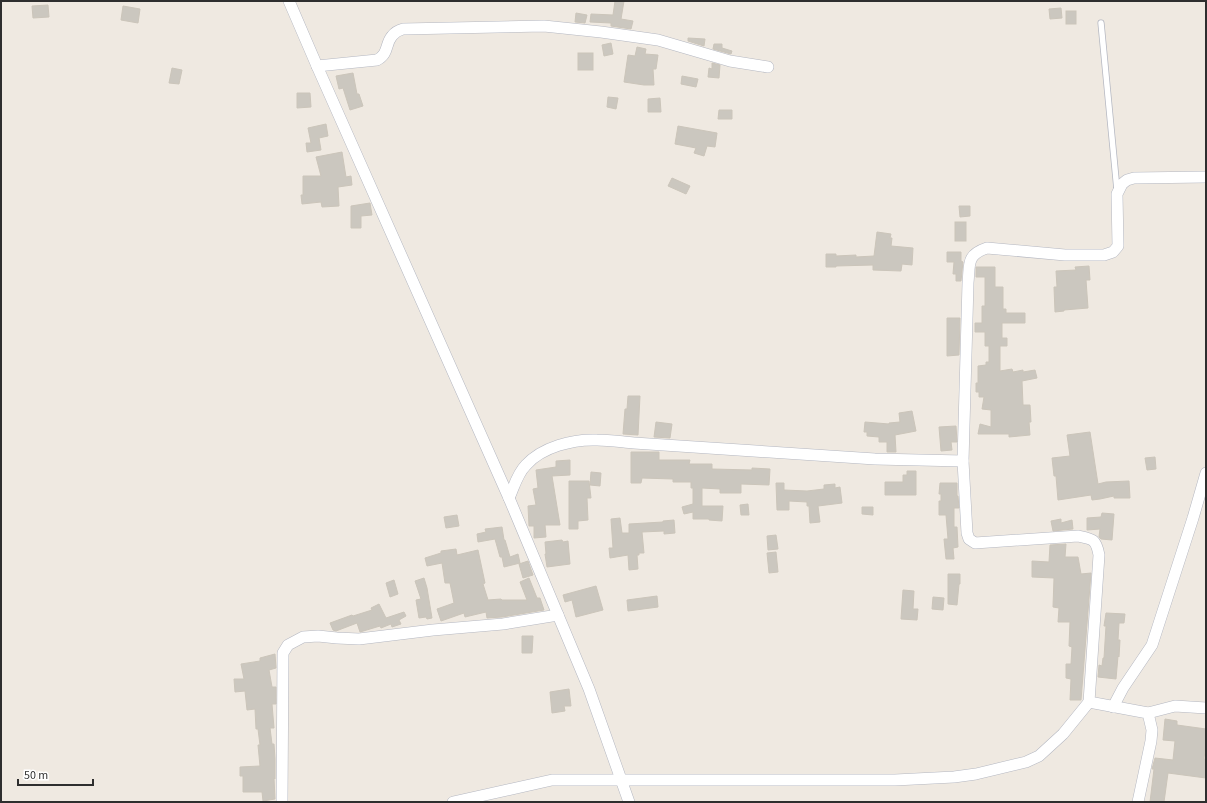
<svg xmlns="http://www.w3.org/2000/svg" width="1207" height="803" font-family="'Source Sans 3',sans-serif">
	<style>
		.building { fill: #cbc7bf; stroke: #cbc5ba }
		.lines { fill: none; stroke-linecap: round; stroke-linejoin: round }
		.lane-casing { stroke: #b4b7c1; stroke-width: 7 }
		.street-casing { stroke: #b4b7c1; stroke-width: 12 }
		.lane { stroke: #fff; stroke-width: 5.5 }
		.street { stroke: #fff; stroke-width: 11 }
	</style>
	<rect width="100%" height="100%" fill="#efe9e1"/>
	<g class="building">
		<path d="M615,1H624L621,19L633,21L631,29L611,26V23L590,22L591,14L613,15Z"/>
		<path d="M48,5L49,17L33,18L32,6Z"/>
		<path d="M123,6L140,9L138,23L121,20Z"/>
		<path d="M1061,8L1062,18L1050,19L1049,9Z"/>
		<rect x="1066" y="11" width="10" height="13"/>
		<path d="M576,13L587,15L585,23L575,22Z"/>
		<path d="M688,38L705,39L704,46L688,41Z"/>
		<path d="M611,43L613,54L604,56L602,45Z"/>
		<path d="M714,44H722V48L732,51L731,54L713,49Z"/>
		<path d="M637,47L646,49L645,54L658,55L656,69H653L654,85H644L624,82L628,55L635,56Z"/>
		<rect x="578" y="53" width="15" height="17"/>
		<path d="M712,63L720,65L719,78L708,77L709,68L712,69Z"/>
		<path d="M172,68L182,70L179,84L169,83Z"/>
		<path d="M353,73L357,94H359L363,106L350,110L343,88L339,89L336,76Z"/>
		<path d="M682,76L698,79L696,87L681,84Z"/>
		<path d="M297,93H310L311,107L297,108Z"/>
		<path d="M608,97L618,98L616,109L607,107Z"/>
		<path d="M660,98L661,112H648V99Z"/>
		<path d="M719,110H732V119H718Z"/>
		<path d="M326,124L328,136L319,138L321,150L307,152L306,143H311L308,128Z"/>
		<path d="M678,126L717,133L715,147L707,146L704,156L694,153L696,148L675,144Z"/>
		<path d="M342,152L346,177L351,176L352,185L338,187L339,206L322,207L321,202L302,204L301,195H303V176H321L316,157Z"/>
		<path d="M672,178L690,186L686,194L668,186Z"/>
		<path d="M370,203L372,215L361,216V228H351V206Z"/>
		<path d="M959,206H970V216L960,217Z"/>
		<rect x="955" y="222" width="11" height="19"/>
		<path d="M877,232L891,234L890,238H892L891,246L913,248L912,265L902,264L901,271L873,270V265L836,266V267H826V254H836V256L856,255V257L874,256Z"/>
		<path d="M947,252H961V261L963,262L961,281H956V274H953L954,262H947Z"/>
		<path d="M1089,266L1090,280H1086L1088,308L1064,310V311L1055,312L1054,287H1057L1056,271L1076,270L1075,267Z"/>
		<path d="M976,267H995V287H1003V309H1006V313H1025V323H1002V338H1007V346H1000V371L1012,369L1013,372L1023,370V372L1035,370L1037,378L1022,381L1023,405H1030L1031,422H1029L1030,435L1009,437V434H978L980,424L991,427V410L982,409L984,397H979V392H976V383H978V366L986,365V362H989V346H985V332H975V323H982V306H985V277H976Z"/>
		<path d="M947,318H960L959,355L947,356Z"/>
		<path d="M628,396H640L638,435L623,434L625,409H627Z"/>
		<path d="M912,411L916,431L895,435L896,452H887V442H879V437L867,436V432H864L865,422L889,424V423L900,422L899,413Z"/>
		<path d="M656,422L672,424L670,438L654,437Z"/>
		<path d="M956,426L957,442H951L952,450L941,451L939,427Z"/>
		<path d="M1090,432L1098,484L1106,482L1129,481L1130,498H1114V496L1100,499L1092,500L1091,495L1058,500L1056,476H1054L1052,458L1070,456L1067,435Z"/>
		<path d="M631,452H659V460H690L689,464H712V469L752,470V468L770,469L769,485L741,484V493H720V489L702,488V506H723L722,521L709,520V519H693V512L684,514L682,507L693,504V488H691V482H673V479L642,478L641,483H631Z"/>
		<path d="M1155,457L1156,469L1147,470L1145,458Z"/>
		<path d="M570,460V475L552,476L560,525H545L546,537L534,538V526H529L528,506L536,505L533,489L538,488L536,470L556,467V461Z"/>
		<path d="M907,471H916V495H885V482H903V475H907Z"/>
		<path d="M591,472L601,473L600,486L590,485Z"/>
		<path d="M569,481H589L591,498H587L588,520L578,521V529H569Z"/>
		<path d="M776,483H784V490L807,491L824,489V485L835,484V488L840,487L842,503L818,506L820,522L810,523L809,506H807V502L789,501V510H777Z"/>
		<path d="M940,483H957V496H958L959,508H954V527H957L958,547L953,548L954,559H946L944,539H948L946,515H939V501H941V494H939Z"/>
		<path d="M748,504L749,515H741L740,505Z"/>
		<path d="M862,507H873V515L862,514Z"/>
		<path d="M1102,513L1114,514L1112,540L1101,539L1099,537L1100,529L1087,530V518L1101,517Z"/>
		<path d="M457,515L459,526L446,528L444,517Z"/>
		<path d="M620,518L622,533H629V524L663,522V521L674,520L675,533L664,534V531L642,532L644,553H639V555H637L638,569L629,570L628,555L610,558L609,548H613L611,519Z"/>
		<path d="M1061,519V523L1072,520L1073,529L1053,531L1051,521Z"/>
		<path d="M502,527L504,540H505L510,557L518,554L520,563L504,567L502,557H500L495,539L478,542L477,534L486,532L485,529Z"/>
		<path d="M776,535L778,549L768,550L767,536Z"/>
		<path d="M562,540L563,542L568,541L570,564L547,567L545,554H546L545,542Z"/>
		<path d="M1066,544L1065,557H1078L1081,574L1091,573L1081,700H1070L1071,679L1066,678V664H1071L1072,647L1069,646L1070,622H1058L1059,608L1053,607L1054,578L1032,577V561L1049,562L1050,545Z"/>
		<path d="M456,549L457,555L478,550L485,583L483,584L488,600L501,599L502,600H527L520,582L529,578L537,598H540L544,610L502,617L487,618L486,612L465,617L464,613L441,621L437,609L454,603L450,583H445L442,563L427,566L425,558L441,553V551Z"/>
		<path d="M776,552L778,572L769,573L767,553Z"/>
		<path d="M528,561L533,575L523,578L519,564Z"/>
		<path d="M948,574H960V584H959L957,605L948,604Z"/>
		<path d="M424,578L427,588L432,618L427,619L426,617L419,618L416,600L421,599L415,581Z"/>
		<path d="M394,580L398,594L390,597L386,583Z"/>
		<path d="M596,586L603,610L576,617L572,600L565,602L563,595Z"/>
		<path d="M903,590L914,591L913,609H918L917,620L901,619Z"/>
		<path d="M657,596L658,607L628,611L627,600Z"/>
		<path d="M933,597L944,598L943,610L932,609Z"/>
		<path d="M379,604L386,618L404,612L406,616L399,620L401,624L392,627L391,624L381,628L380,626L360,632L357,623L336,631L333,630L330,623L352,615L353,616L372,610L371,608Z"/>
		<path d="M1106,613L1125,614L1124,623H1119L1118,640H1120L1119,657L1118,656L1116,679L1098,677L1099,665L1102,666L1103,658H1104L1106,626H1104Z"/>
		<path d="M522,636H533L532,653H522Z"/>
		<path d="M275,654L276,668L269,670L272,687H276V704H272L274,728H270L272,744H274L275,759V779L274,778L275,799L263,801L262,792H243V776H240V767L260,766L258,745H260L258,729H256L255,709L247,710L245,691L235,692L234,679H244L241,664L260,661V658Z"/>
		<path d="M569,689L571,706H564L565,711L552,713L550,692Z"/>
		<path d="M1165,719L1177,721V725L1206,729V742L1204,759H1206V778L1168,773L1164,802H1150L1154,769H1152L1155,758L1173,760L1175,741L1163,740Z"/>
	</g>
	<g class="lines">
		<g class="lane-casing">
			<path id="lane" d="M1101,23L1117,190"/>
		</g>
		<g class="street-casing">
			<g id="street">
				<path d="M289,1L317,66L509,498L589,689L629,802"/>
				<path d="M317,66L377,60C389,54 385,44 392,36C395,32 399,30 403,29L544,26L601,32L658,40L730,61L768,67"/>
				<path d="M509,498C514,487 517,474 526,465C542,447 573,439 597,440C609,440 622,442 634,443L875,459L963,461"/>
				<path d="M1113,707L1123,688L1152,645L1193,518L1206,473"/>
				<path d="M1148,713L1175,706L1206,708"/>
				<path d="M282,802L283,653L288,645L303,637L318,636L337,638L359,639L433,630L503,624L558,615"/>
				<path d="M453,802L552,780H895L954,777L976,774L1026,762L1039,756L1063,734L1089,702"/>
				<path d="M1138,802L1151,741L1152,730L1148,713L1089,702L1099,555C1096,539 1093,539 1078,536L975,543L969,539L967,533L963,461L968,283C970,264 966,255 987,248L1065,255H1104L1113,252L1118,246L1117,194L1122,184L1127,180L1134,178L1206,177"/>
			</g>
		</g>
		<use href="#lane" class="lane"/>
		<use href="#street" class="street"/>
	</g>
	<rect width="1207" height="803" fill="none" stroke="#2e2e2e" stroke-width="4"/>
	<path d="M18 779v6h75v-6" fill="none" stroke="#2e2e2e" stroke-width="2"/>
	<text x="24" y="779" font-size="12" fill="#2e2e2e" stroke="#ffffff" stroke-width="3" paint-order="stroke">50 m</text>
</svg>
